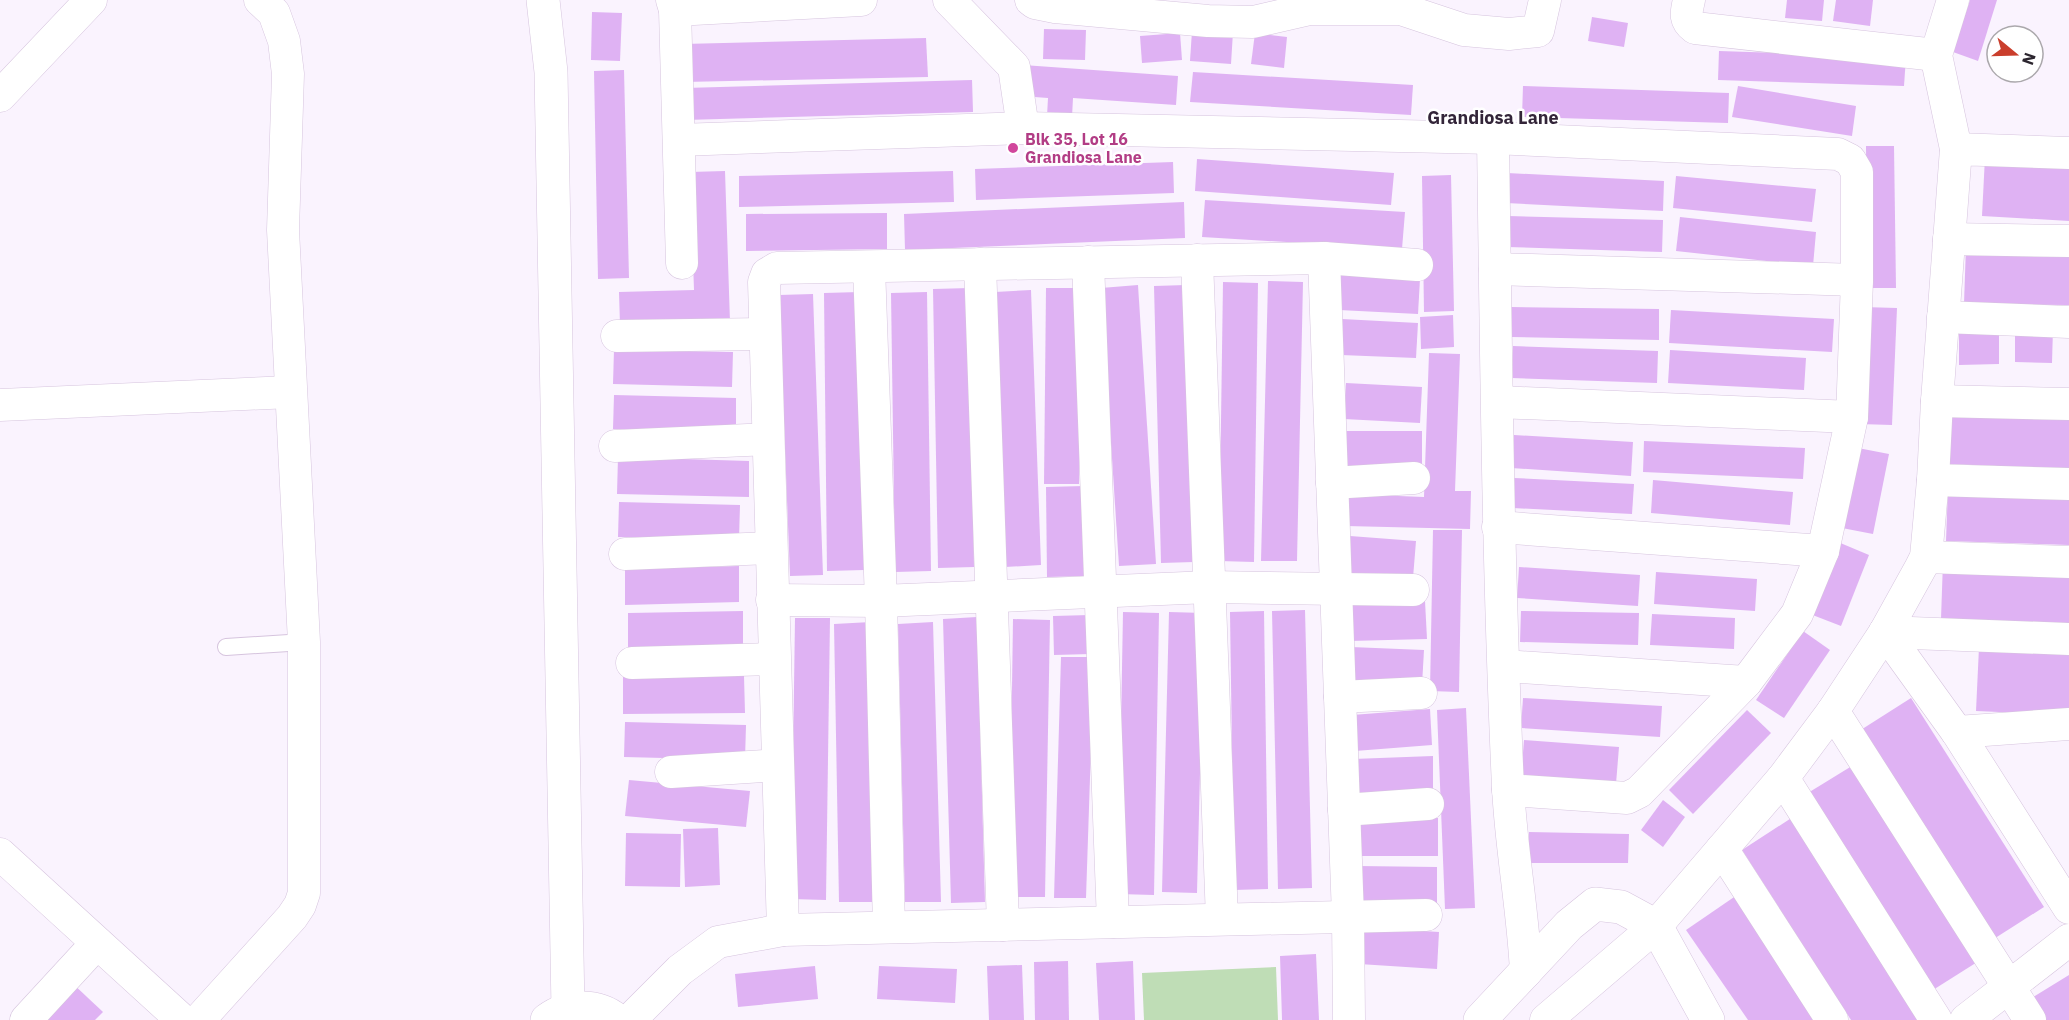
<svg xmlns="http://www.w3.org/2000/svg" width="2069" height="1020" font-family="'IBM Plex Sans',sans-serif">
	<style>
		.green { fill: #bfddb6 }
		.building { fill: #dfb2f3 }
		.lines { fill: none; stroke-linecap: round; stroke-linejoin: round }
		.service-casing { stroke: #d6c4de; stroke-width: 18 }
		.minor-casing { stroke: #d6c4de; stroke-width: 33 }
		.tertiary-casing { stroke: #d6c4de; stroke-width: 34 }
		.service { stroke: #fff; stroke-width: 16 }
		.minor { stroke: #fff; stroke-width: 32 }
		.tertiary { stroke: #fff; stroke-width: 33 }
		.hotel-dot { fill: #d1479c; stroke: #fff; stroke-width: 2 }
		.labels { text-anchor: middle; stroke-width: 5; stroke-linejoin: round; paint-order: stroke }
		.hotel-label { font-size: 16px; font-weight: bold; fill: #b23c85; stroke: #fff; text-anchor: start }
		.neighbourhood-label { font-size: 18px; font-weight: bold; fill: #332539; stroke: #fff }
	</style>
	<rect width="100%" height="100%" fill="#faf3fe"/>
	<path class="green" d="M1276,967L1278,1020H1144L1142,973Z"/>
	<g class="building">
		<path d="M1787,0H1824L1822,21L1785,18Z"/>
		<path d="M1836,0H1873L1870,26L1833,21Z"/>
		<path d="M1970,0H1997L1978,61L1953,52Z"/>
		<path d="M592,12L622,13L620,61L591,60Z"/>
		<path d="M1592,17L1628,23L1624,47L1588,41Z"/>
		<path d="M1044,29L1086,30L1085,60L1043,59Z"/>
		<path d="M1192,31L1233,32L1231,64L1190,61Z"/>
		<path d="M1180,33L1182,60L1142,63L1140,36Z"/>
		<path d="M1255,33L1287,37L1284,68L1251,64Z"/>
		<path d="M926,38L928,77L684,82L683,44Z"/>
		<path d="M1719,51L1906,57L1904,86L1718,80Z"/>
		<path d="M1023,65L1178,76L1176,105L1073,98L1072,117L1047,116L1048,98L1021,96Z"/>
		<path d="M624,70L629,278L598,279L594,71Z"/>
		<path d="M1193,72L1413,85L1411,115L1190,102Z"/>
		<path d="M972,80L973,112L685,120V88Z"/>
		<path d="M1523,86L1729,93L1728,123L1522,117Z"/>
		<path d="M1738,86L1856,106L1852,136L1732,117Z"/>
		<path d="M1866,146H1894L1896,288H1867Z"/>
		<path d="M1985,157L2069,162V221L1982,216Z"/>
		<path d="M1197,159L1394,173L1391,205L1195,191Z"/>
		<path d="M1173,162L1174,193L976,200L975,169Z"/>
		<path d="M725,171L730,322L620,325L619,292L694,290L690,172Z"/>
		<path d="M953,171L954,202L739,207V176Z"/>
		<path d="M1507,173L1664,181L1663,211L1506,203Z"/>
		<path d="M1451,175L1454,311L1424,312L1422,176Z"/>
		<path d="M1676,176L1816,189L1812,222L1673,208Z"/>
		<path d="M1205,200L1405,212L1402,249L1202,237Z"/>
		<path d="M1184,202L1185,238L905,250L904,214Z"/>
		<path d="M887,213V249L746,251V214Z"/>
		<path d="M1508,216L1663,220L1662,252L1507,247Z"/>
		<path d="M1680,217L1816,232L1813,266L1676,251Z"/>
		<path d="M1966,246L2069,250V305L1964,304Z"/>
		<path d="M1341,274L1420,279L1418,314L1339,310Z"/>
		<path d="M1268,281L1303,282L1297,561H1261Z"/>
		<path d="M1223,282L1258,283L1254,562L1219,561Z"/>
		<path d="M1138,285L1156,564L1119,566L1101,288Z"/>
		<path d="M1186,285L1194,562L1161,563L1154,286Z"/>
		<path d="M970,288L974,567L938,568L933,289Z"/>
		<path d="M1046,288H1081L1079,484H1044Z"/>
		<path d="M1031,290L1041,565L1005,567L995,292Z"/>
		<path d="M860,292L864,570L827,571L824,293Z"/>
		<path d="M927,292L931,571L895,572L891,293Z"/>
		<path d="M813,294L823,575L790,576L779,295Z"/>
		<path d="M1511,307L1659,309V340L1511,337Z"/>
		<path d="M1863,307L1897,308L1892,425L1859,424Z"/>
		<path d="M1671,310L1834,319L1832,352L1669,343Z"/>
		<path d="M1453,315L1454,347L1421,349L1420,317Z"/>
		<path d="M1342,319L1418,323L1416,358L1341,355Z"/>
		<path d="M1999,325V364L1959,365V326Z"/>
		<path d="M2015,327L2053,328L2052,363L2015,362Z"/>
		<path d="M1513,346L1658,351L1657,383L1512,378Z"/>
		<path d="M614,350L733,352L732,387L613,384Z"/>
		<path d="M1670,350L1806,358L1804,390L1668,383Z"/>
		<path d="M1429,353L1460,354L1455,491H1471L1470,529L1346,526L1347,494L1424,497Z"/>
		<path d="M1346,383L1422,387L1420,423L1344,419Z"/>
		<path d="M614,395L736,398V432L613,429Z"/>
		<path d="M1951,404L2069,409V469L1949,464Z"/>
		<path d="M1345,431H1422V466L1345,467Z"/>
		<path d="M1514,435L1633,442L1631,476L1511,468Z"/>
		<path d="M1644,441L1805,448L1803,479L1643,472Z"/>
		<path d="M1858,448L1889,454L1873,534L1842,528Z"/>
		<path d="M618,457L749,461V497L617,494Z"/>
		<path d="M1514,478L1634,484L1632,514L1513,508Z"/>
		<path d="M1653,480L1793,492L1790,525L1651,513Z"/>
		<path d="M1084,486L1086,576L1047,577L1046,487Z"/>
		<path d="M1948,487L2069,492V545L1946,541Z"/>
		<path d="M619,502L740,505L739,539L618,537Z"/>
		<path d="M1433,530H1462L1459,692L1430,691Z"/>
		<path d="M1350,536L1416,541L1413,578L1347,573Z"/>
		<path d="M1838,542L1869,555L1841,626L1810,614Z"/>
		<path d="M1943,561L2069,567V624L1941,619Z"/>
		<path d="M739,566V602L625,605V569Z"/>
		<path d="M1519,567L1640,575L1638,606L1517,598Z"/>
		<path d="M1656,572L1757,579L1755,611L1654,604Z"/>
		<path d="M1425,601L1427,639L1349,641L1348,603Z"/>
		<path d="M1305,610L1312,888L1278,889L1272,611Z"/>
		<path d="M743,611V650L628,653V613Z"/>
		<path d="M1264,611L1268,889L1234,890L1230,612Z"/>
		<path d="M1521,611L1639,613L1638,645L1520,642Z"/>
		<path d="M1123,612L1159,613L1154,895L1118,894Z"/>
		<path d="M1169,612L1204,613L1197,893L1162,892Z"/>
		<path d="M1652,614L1735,618L1734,649L1650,645Z"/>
		<path d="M1090,615L1091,654L1054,655L1053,616Z"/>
		<path d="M977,617L985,902L951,903L943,619Z"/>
		<path d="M795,618H830L826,900L791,899Z"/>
		<path d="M1013,619L1050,620L1045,897H1009Z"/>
		<path d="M871,622L875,902H839L834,624Z"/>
		<path d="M933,622L941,902H905L898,624Z"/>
		<path d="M1803,631L1830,650L1784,718L1756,700Z"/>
		<path d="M1351,647L1424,650L1422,685L1350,682Z"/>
		<path d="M1979,647L2069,651V715L1976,711Z"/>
		<path d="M1061,657H1094L1086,898H1054Z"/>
		<path d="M744,676L745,713L623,714V677Z"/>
		<path d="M1523,698L1662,706L1660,737L1521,728Z"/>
		<path d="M1911,698L2044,907L1989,942L1856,733Z"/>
		<path d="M1466,708L1475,908L1445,909L1437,710Z"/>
		<path d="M1430,709L1432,745L1355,751L1352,715Z"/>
		<path d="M1747,710L1771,733L1693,814L1669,790Z"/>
		<path d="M625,722L746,725L745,760L624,757Z"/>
		<path d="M1524,740L1619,747L1616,784L1521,778Z"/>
		<path d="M1433,756V791L1354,793L1353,759Z"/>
		<path d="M1860,761L1982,959L1925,995L1803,796Z"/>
		<path d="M629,780L750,791L746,827L625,816Z"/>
		<path d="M1663,800L1685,817L1663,847L1641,830Z"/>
		<path d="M1799,813L1932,1020H1851L1742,850Z"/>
		<path d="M1360,818H1438V856H1359Z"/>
		<path d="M718,828L720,885L685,887L683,829Z"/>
		<path d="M1529,832L1629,834L1628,863H1529Z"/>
		<path d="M626,833L681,834L680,887L625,886Z"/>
		<path d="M1358,866L1437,867V903L1357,901Z"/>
		<path d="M1740,893L1827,1020H1748L1686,930Z"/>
		<path d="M1361,927L1439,932L1437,969L1359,964Z"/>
		<path d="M1316,954L1319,1020H1282L1280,956Z"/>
		<path d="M1068,961L1069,1020H1035L1034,962Z"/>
		<path d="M1133,961L1135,1020H1099L1096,963Z"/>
		<path d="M1022,965L1024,1020H989L987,966Z"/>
		<path d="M815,966L818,999L738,1007L735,974Z"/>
		<path d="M879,966L957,969L955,1003L877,999Z"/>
		<path d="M2069,975V1020H2043L2030,999Z"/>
		<path d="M71,982L103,1012L95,1020H36Z"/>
	</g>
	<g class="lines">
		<g class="service-casing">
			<path id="service" d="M226,647L304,642"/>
		</g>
		<g class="minor-casing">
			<g id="minor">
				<path d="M672,0L675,10L682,263"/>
				<path d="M949,0L1014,67L1023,128"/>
				<path d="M1031,0L1035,3L1055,7L1208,21L1253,22L1310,9H1401L1464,30L1509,34L1538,31L1545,0"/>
				<path d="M1689,0C1686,13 1684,20 1695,28L1936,55"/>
				<path d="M1953,0L1936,55L1956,149"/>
				<path d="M675,10L861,0"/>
				<path d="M0,96L91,0"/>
				<path d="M1493,138C1496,354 1498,571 1508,787C1511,849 1523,910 1526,972"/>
				<path d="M679,140L1023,128L1493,138L1838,154L1850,160L1857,172V280L1852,417L1823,551L1797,614L1746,682L1639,792L1627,798L1508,790"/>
				<path d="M1949,239L2069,241"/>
				<path d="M1324,258L1348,916L1349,1020"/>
				<path d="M1197,260L1222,919"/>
				<path d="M1088,262L1113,922"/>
				<path d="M980,264L1003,925"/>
				<path d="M869,267L881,601L889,927"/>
				<path d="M1495,269L1857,280"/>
				<path d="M1943,317L2069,322"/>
				<path d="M617,336L765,334"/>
				<path d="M1937,401L2069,404"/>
				<path d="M1498,402L1852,417"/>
				<path d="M0,405L290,392"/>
				<path d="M615,446L768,439"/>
				<path d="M1933,480L2069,484"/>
				<path d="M1332,483L1414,478"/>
				<path d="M1498,527L1823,551"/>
				<path d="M625,554L771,548"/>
				<path d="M1926,557L2069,562"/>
				<path d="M772,600L881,601L1209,587L1413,590"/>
				<path d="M1885,632L1957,732L2069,908"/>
				<path d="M1885,632L2069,639"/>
				<path d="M632,663L774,659"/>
				<path d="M1504,666L1746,682"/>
				<path d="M1340,697L1421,693"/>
				<path d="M1833,711L2030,1020"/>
				<path d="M1957,732L2069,724"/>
				<path d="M671,772L778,765"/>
				<path d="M1783,778L1936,1020"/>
				<path d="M1344,810L1428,804"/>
				<path d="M1722,849L1832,1020"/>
				<path d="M0,854L182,1020"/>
				<path d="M783,930L764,282L767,274L777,268L1324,258L1417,265"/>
				<path d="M26,1020L97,943"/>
				<path d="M199,1020L292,917L300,905L304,893V642L283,230L288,74L284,41L274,13L260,0"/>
				<path d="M630,1020L680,970L718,942L783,930L1426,915"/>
				<path d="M1546,1020L1656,926L1783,778L1833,711L1885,632L1921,567L1926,557L1933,480L1937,401L1956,149L2069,153"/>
				<path d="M1966,1020L2069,940"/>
			</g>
		</g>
		<g class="tertiary-casing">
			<g id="tertiary">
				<path d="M543,0L551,72L568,1009"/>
				<path d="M547,1020C567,1005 596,1003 617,1020"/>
				<path d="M1480,1020L1569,925L1595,904L1621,907L1656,926L1708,1020"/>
			</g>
		</g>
		<use href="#service" class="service"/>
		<use href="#minor" class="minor"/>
		<use href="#tertiary" class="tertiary"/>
	</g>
	<circle class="hotel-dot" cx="1013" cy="148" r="6"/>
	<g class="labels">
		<g class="hotel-label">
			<text x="1025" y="145">Blk 35, Lot 16<tspan x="1025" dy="18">Grandiosa Lane</tspan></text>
		</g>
		<g class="neighbourhood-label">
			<text x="1493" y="124">Grandiosa Lane</text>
		</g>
	</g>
	<g transform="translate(2015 54) rotate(109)"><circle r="28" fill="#ffffff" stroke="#aba8ac" stroke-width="1.5"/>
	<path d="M0-4.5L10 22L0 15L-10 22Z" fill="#ca3e2c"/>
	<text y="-9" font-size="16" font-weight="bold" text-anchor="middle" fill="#2c262f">N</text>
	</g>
</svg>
